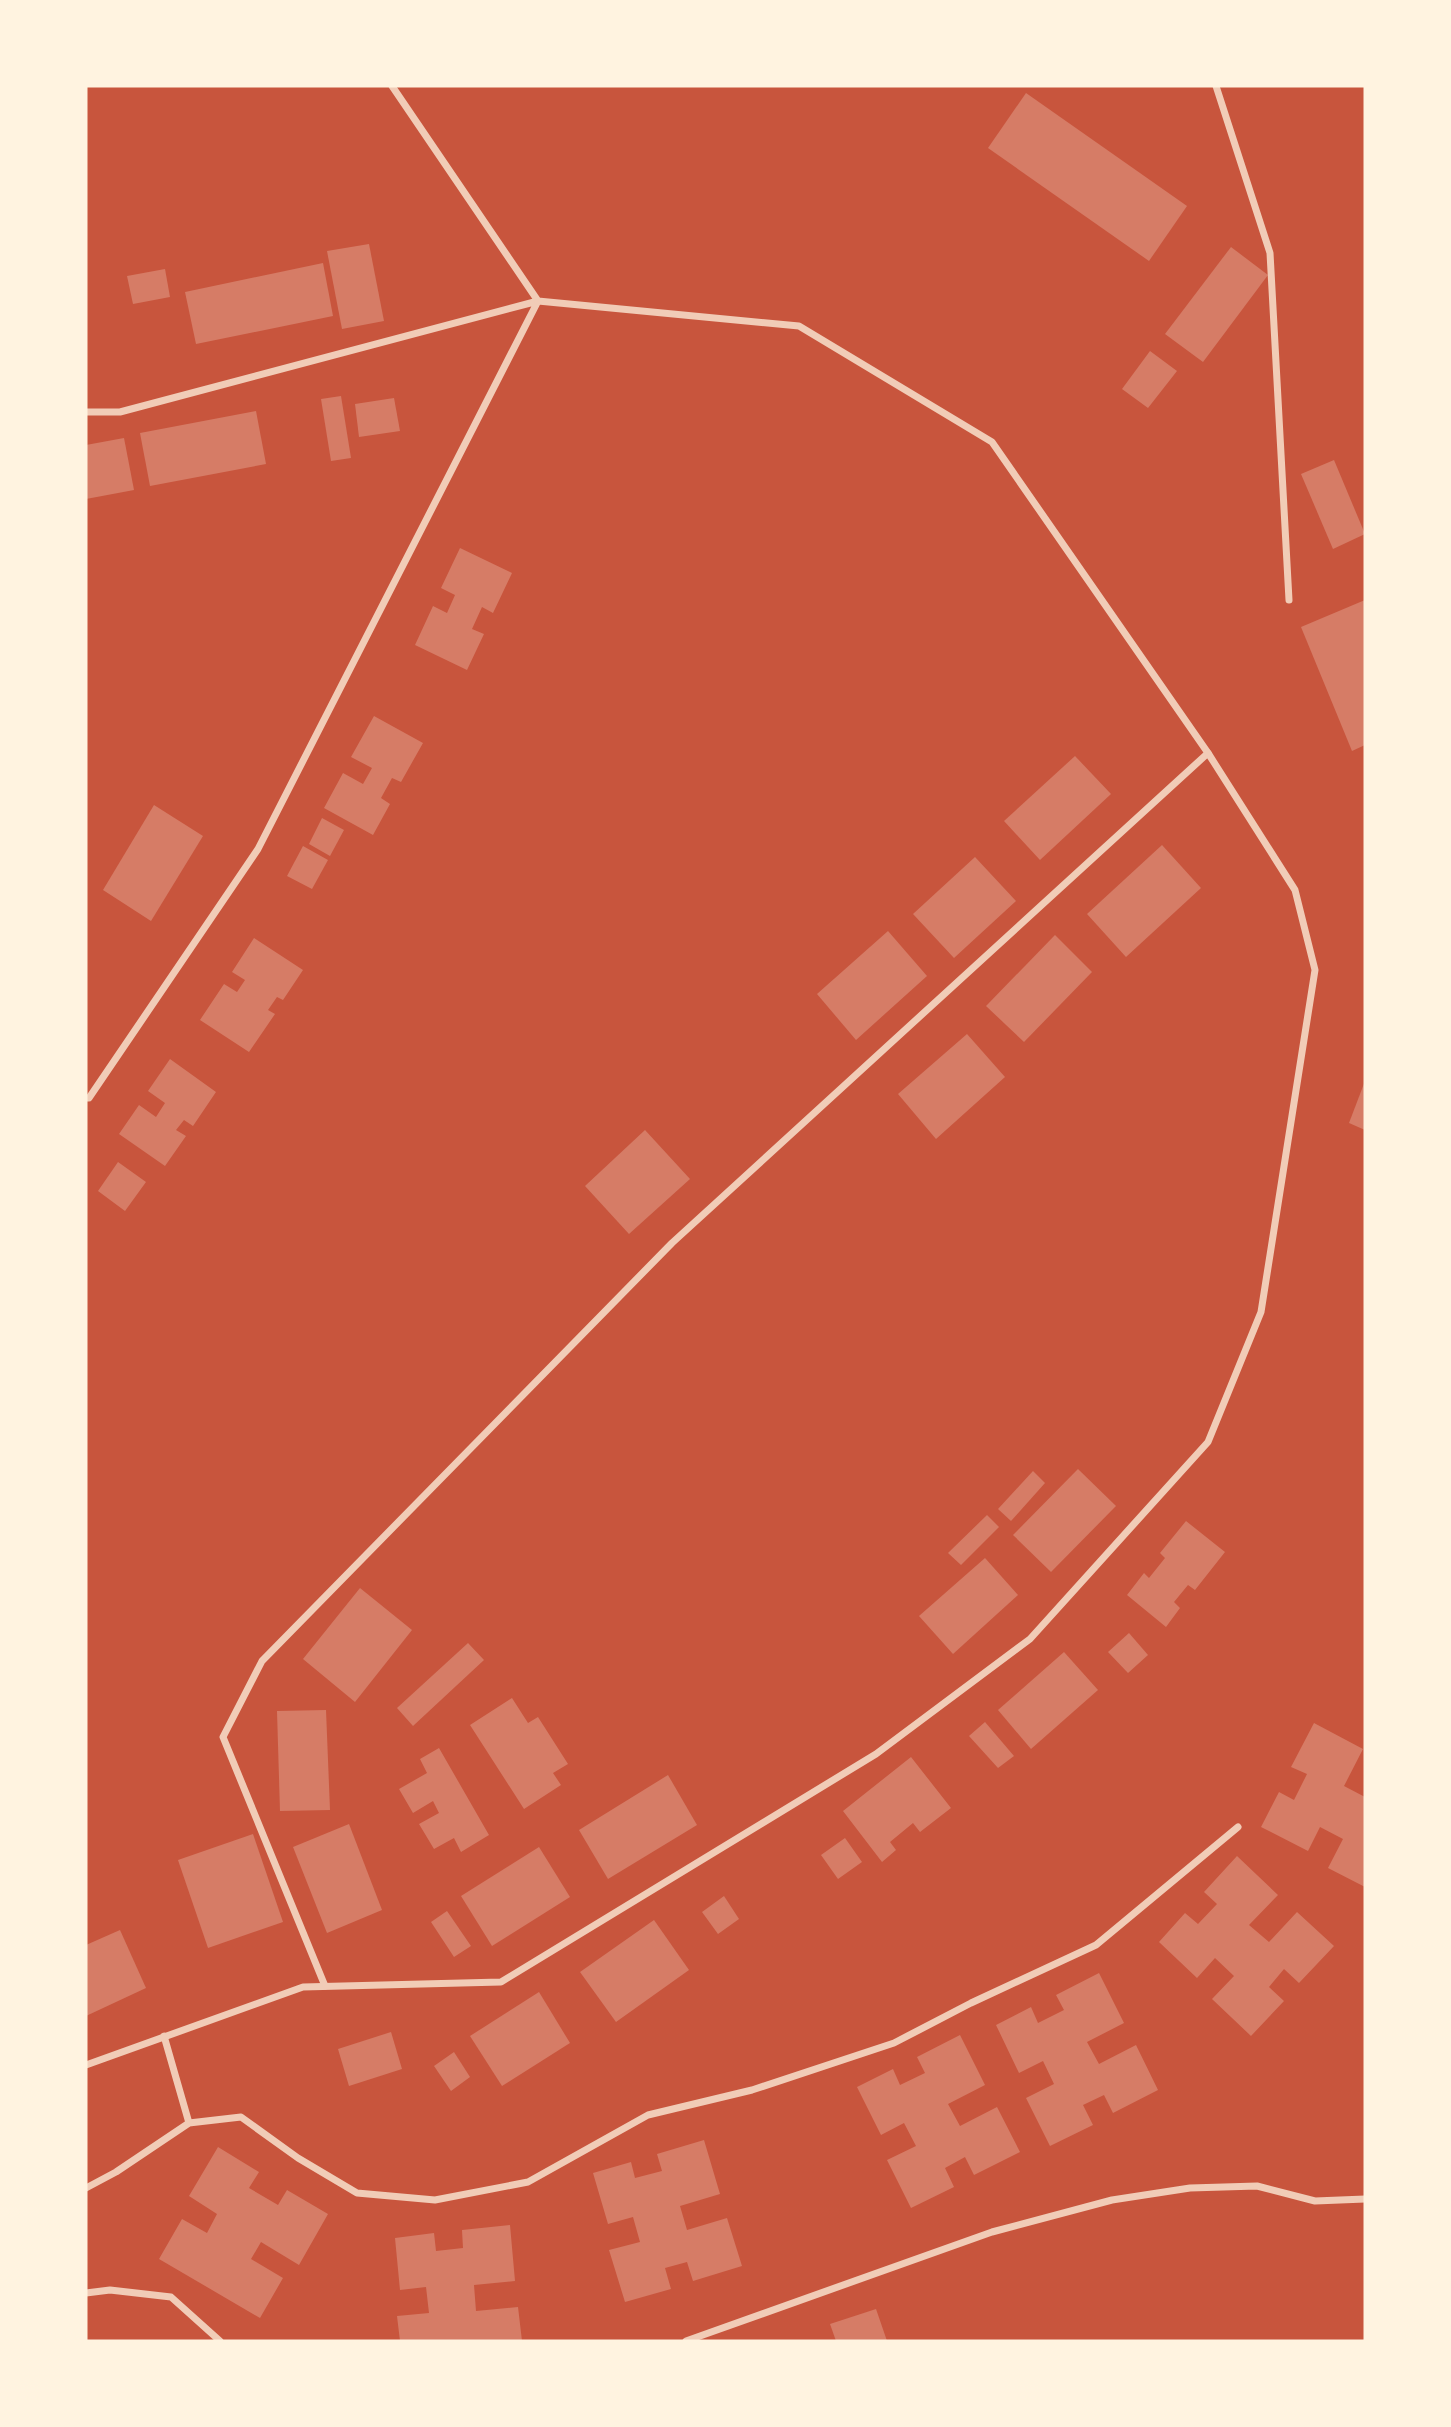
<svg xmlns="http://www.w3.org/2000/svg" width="1451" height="2427" font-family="'Fira Sans Condensed',sans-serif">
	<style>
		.building { fill: #d67c66 }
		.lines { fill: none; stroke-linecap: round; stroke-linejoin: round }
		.minor { stroke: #f1ccb7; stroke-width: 7 }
	</style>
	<rect width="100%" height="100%" fill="#c8553d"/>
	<g class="building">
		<path d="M1026,93L1187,206L1149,261L988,148Z"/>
		<path d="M369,244L384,321L342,329L327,251Z"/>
		<path d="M1231,247L1268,275L1203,362L1165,334Z"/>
		<path d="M323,263L333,316L196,344L185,292Z"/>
		<path d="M165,269L170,297L133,304L127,276Z"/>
		<path d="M1150,351L1177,371L1148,408L1122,389Z"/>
		<path d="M341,396L351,458L331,461L321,399Z"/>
		<path d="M394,398L400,431L359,437L355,404Z"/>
		<path d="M256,411L266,464L150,486L140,433Z"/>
		<path d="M124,438L134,490L86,499V445Z"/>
		<path d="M1334,460L1365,534L1333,549L1301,474Z"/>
		<path d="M460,548L512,573L493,613L482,607L472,629L484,634L467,670L415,645L433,606L447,613L455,595L441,588Z"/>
		<path d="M1365,600V745L1352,751L1301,627Z"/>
		<path d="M374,716L423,743L401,782L392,778L381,798L390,804L373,835L324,808L343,773L363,784L372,768L351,757Z"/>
		<path d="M1075,756L1111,794L1040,860L1004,821Z"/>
		<path d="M154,805L203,836L151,921L103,890Z"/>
		<path d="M322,818L344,830L330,856L309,844Z"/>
		<path d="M1162,845L1201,888L1126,957L1087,914Z"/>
		<path d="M303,846L328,860L312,889L287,876Z"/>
		<path d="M975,857L1016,901L954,958L913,914Z"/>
		<path d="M888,931L927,976L856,1040L817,994Z"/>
		<path d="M1055,935L1092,972L1024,1042L986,1006Z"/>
		<path d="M254,938L303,970L283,1000L277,997L268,1010L275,1014L249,1052L200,1020L224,984L237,992L245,980L232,972Z"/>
		<path d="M967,1034L1005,1077L936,1139L898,1094Z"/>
		<path d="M170,1059L216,1092L193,1126L184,1120L176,1130L186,1136L165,1166L119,1134L139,1105L156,1117L165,1103L148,1091Z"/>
		<path d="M1365,1081V1130L1349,1123Z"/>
		<path d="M645,1130L690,1179L629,1234L585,1186Z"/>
		<path d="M118,1162L146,1182L125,1211L98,1191Z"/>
		<path d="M1078,1469L1116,1506L1051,1572L1013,1535Z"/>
		<path d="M1033,1471L1045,1483L1011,1521L998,1509Z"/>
		<path d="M987,1515L999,1527L961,1565L948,1553Z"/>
		<path d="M1186,1521L1225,1552L1195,1590L1188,1585L1174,1602L1180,1608L1166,1627L1127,1595L1144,1573L1149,1578L1165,1558L1160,1553Z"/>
		<path d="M985,1558L1018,1595L953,1654L919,1616Z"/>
		<path d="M360,1588L412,1630L355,1702L303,1659Z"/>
		<path d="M1129,1633L1148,1655L1128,1673L1108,1652Z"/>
		<path d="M468,1643L484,1660L413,1726L397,1708Z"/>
		<path d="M1064,1652L1098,1690L1031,1749L998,1710Z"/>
		<path d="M512,1698L528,1723L538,1717L568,1764L553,1773L561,1785L524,1809L470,1725Z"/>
		<path d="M326,1710L330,1810L280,1811L277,1711Z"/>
		<path d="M985,1722L1014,1756L998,1768L969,1736Z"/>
		<path d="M1314,1723L1363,1749L1344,1786L1365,1797V1887L1328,1868L1343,1839L1320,1827L1308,1851L1261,1827L1279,1792L1294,1800L1307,1774L1291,1767Z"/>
		<path d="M439,1748L489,1835L461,1852L454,1838L434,1849L419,1824L439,1813L433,1801L413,1813L399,1789L427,1773L420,1759Z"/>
		<path d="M911,1757L951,1808L920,1832L913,1823L890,1842L896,1850L882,1862L843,1811Z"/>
		<path d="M668,1775L697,1825L608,1879L579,1830Z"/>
		<path d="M349,1824L382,1910L327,1933L293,1847Z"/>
		<path d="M253,1834L283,1922L208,1948L178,1860Z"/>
		<path d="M845,1838L862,1862L838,1879L821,1855Z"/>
		<path d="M539,1847L570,1897L492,1946L461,1896Z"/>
		<path d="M1237,1856L1278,1895L1249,1925L1269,1942L1297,1912L1334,1946L1299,1983L1284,1969L1269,1987L1284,2001L1251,2036L1212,1999L1234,1976L1215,1958L1197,1978L1159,1942L1185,1913L1198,1924L1217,1904L1204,1892Z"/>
		<path d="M724,1896L739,1919L718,1934L702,1912Z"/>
		<path d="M447,1911L471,1946L454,1957L431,1922Z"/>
		<path d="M654,1920L689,1970L616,2022L580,1972Z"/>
		<path d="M120,1930L146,1988L86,2016V1945Z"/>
		<path d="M1099,1973L1124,2023L1087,2042L1099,2064L1136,2045L1158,2090L1113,2113L1104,2095L1083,2105L1093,2125L1050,2146L1026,2098L1054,2084L1043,2061L1019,2073L996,2025L1031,2007L1038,2023L1064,2010L1056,1995Z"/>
		<path d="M539,1992L570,2043L502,2086L470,2036Z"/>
		<path d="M391,2032L402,2069L349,2086L338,2049Z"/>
		<path d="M960,2035L985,2085L948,2104L960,2126L997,2107L1020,2152L974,2175L965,2157L945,2168L954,2187L911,2208L887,2160L916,2146L904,2123L881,2135L857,2087L893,2069L900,2085L925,2073L917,2057Z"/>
		<path d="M454,2052L470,2077L451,2091L434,2066Z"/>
		<path d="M704,2140L720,2194L680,2206L687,2230L727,2218L742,2266L693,2281L687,2262L665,2268L671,2289L625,2302L609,2250L640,2242L633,2217L608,2224L593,2173L631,2162L635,2178L662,2171L657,2154Z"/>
		<path d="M218,2147L259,2172L249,2188L278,2205L287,2190L328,2214L299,2265L261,2242L251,2259L283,2278L260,2318L159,2259L182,2219L207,2233L217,2214L189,2196Z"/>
		<path d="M510,2225L515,2281L474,2285L476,2311L518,2307L522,2341H400L397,2316L429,2313L426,2287L400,2290L395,2238L434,2233L436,2251L463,2248L462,2230Z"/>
		<path d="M876,2309L887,2341H836L830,2324Z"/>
	</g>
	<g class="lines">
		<g class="minor">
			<path d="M1216,86L1270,253L1289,600"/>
			<path d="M86,412H120L538,301L258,849L89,1098H86"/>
			<path d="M325,1986L223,1737L262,1661L672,1243L1208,753"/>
			<path d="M164,2036L189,2123"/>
			<path d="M86,2065L303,1987L501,1982L876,1754L1030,1639L1208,1442L1261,1312L1315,970L1295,890L1208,753L992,442L799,326L538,301L392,86"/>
			<path d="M86,2188L116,2172L189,2123L241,2117L298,2158L357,2193L435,2200L528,2182L648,2115L752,2090L894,2043L971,2003L1096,1945L1238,1827"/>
			<path d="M86,2293L110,2290L171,2297L220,2341"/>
			<path d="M686,2341L992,2232L1112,2200L1190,2188L1257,2186L1315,2201L1365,2199"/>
		</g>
	</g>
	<rect width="1451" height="2427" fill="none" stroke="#fff3e0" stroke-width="175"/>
</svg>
